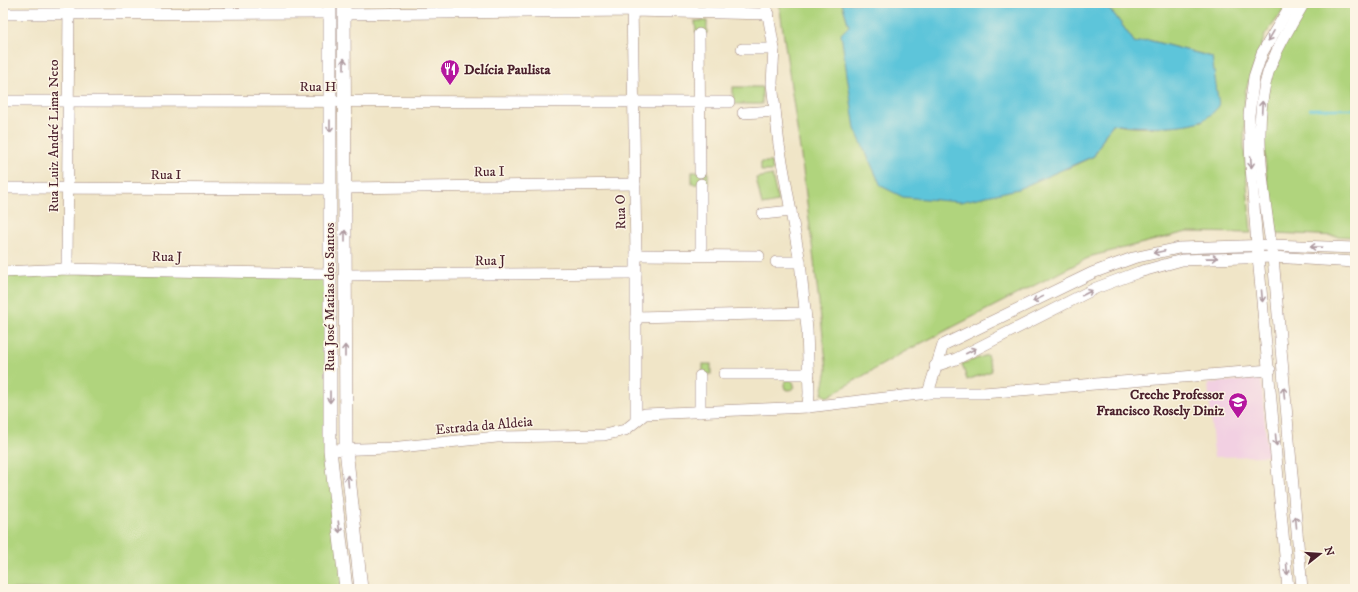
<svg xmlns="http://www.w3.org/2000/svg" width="1358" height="592" font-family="'IM FELL DW Pica',serif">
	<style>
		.built { fill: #f2d0e2 }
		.green { fill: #b0d47d; stroke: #7d7a54 }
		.water { fill: #5dc5da; stroke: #547282 }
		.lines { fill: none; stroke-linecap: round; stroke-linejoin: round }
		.stream { stroke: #5dc5da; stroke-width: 2.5 }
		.minor-casing { stroke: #9d8279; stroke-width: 12 }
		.major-casing { stroke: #9d8279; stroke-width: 14 }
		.minor { stroke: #fff; stroke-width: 11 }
		.major { stroke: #fff; stroke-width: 13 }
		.oneway { stroke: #ae9aa0 }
		.labels { text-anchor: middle; stroke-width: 3; stroke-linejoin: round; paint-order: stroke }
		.poi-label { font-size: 14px; font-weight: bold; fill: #4a1f2b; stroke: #fcf5e5; text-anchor: start }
		.street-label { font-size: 14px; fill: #4a1f2b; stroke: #fcf5e5 }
	</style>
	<rect width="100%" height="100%" fill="#fcf5e5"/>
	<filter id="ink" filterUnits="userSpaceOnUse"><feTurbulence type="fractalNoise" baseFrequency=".025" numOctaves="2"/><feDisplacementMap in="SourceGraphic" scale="8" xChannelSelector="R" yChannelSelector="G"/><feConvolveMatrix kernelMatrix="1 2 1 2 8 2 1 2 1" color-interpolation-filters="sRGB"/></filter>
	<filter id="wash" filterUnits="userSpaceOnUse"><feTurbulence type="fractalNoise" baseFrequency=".012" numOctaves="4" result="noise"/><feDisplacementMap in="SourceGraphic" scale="16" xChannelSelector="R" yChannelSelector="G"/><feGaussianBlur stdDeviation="0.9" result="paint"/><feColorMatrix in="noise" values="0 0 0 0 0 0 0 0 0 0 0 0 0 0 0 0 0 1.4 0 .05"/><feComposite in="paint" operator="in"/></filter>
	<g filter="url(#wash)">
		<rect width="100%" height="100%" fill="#f0e5c7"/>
		<path class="built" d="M1261,379L1268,456L1214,457L1208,383Z"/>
		<g class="green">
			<path d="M779,3H842L849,26L1066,169L1094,156L1106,133L1113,124C1141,131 1174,126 1202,121L1212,57L1148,40L1135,43L1114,14L1101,3H1289L1265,35L1245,92L1244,146L1251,233L1187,232L1092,256L904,352L827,397L822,394L827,369L803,170Z"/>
			<path d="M1310,3H1355V237L1276,233C1266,186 1256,112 1273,67C1281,45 1296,25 1306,5Z"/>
			<path d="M695,21H707V33H696Z"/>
			<rect x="733" y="87" width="29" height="17"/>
			<path d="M761,162H771L773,171H761Z"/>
			<rect x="692" y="172" width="16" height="12"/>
			<path d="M772,175L778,202L762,205L756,178Z"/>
			<path d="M3,272L330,274V395L346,589H3Z"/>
			<path d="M987,355L992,371L967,380L962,364Z"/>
			<rect x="703" y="364" width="8" height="10"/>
			<circle cx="789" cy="385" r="5"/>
		</g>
		<path class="water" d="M842,3H1101L1114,14L1135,43L1148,40L1212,57L1219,106C1214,112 1209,117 1203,120C1186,128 1131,128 1113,124L1106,133L1094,156L1018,189L960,202L903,197L881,186L855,129L841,34L849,26Z"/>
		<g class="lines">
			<path class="stream" d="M1310,109H1355"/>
		</g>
	</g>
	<g filter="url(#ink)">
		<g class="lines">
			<g class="minor-casing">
				<g id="minor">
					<path d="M632,4L636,255V420"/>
					<path d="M3,14L330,13"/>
					<path d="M344,14L632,11L769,14"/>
					<path d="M699,34L700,172"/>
					<path d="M742,49H774"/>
					<path d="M3,101L729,102"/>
					<path d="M743,113L775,111"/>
					<path d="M3,188L330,189"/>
					<path d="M344,188L635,184"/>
					<path d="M763,214L791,211"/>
					<path d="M636,255L759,256"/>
					<path d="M701,255V184"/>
					<path d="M776,262H800"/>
					<path d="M67,269L69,3"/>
					<path d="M3,272L67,269L330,274"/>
					<path d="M345,275L636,273"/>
					<path d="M636,317L805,313"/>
					<path d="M935,366L956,359L1096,288L1139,272L1182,260L1273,257L1355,262"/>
					<path d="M724,374H809"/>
					<path d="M700,376V412"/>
					<path d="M928,393L943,345L1092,273L1133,258L1179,248L1271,245L1355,248"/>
					<path d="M808,407L928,393H983L1270,370"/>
					<path d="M330,450L390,448L497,437L604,435L625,430L645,414L808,407L809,393L807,329L800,262L779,145L772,83L774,49L766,3"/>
					<path d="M1288,589L1257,245L1251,166L1249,115L1254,77L1262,53L1292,3"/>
					<path d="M1302,589L1273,257C1265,202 1251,127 1268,73C1276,49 1291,25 1304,3"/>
				</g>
			</g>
			<g class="major-casing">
				<g id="major">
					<path d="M330,3V450L346,589"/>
					<path d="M344,3L346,449L361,589"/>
				</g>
			</g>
			<use href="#minor" class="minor"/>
			<use href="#major" class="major"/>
		</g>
		<defs><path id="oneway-shaft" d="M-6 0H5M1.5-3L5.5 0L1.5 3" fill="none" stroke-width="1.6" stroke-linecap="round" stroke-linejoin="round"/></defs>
		<g class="oneway">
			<use href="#oneway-shaft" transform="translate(1271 36) rotate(120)"/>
			<use href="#oneway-shaft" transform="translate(344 64) rotate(-90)"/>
			<use href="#oneway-shaft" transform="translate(1262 107) rotate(-87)"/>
			<use href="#oneway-shaft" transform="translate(330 126) rotate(90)"/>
			<use href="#oneway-shaft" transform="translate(1251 162) rotate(86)"/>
			<use href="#oneway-shaft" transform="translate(345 236) rotate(-90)"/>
			<use href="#oneway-shaft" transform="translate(1316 247) rotate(-178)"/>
			<use href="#oneway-shaft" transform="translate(1159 252) rotate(168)"/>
			<use href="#oneway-shaft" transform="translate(1212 258) rotate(-1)"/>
			<use href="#oneway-shaft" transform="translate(1087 293) rotate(-27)"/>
			<use href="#oneway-shaft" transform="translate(1262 296) rotate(85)"/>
			<use href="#oneway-shaft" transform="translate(1038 299) rotate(154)"/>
			<use href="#oneway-shaft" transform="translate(345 351) rotate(-90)"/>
			<use href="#oneway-shaft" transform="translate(971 351) rotate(-27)"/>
			<use href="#oneway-shaft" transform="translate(1284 393) rotate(-95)"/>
			<use href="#oneway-shaft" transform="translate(330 397) rotate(90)"/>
			<use href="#oneway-shaft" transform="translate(1276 440) rotate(85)"/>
			<use href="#oneway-shaft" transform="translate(348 481) rotate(-95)"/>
			<use href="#oneway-shaft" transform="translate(1296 522) rotate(-95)"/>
			<use href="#oneway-shaft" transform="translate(339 527) rotate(83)"/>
			<use href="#oneway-shaft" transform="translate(1287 569) rotate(85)"/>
		</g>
	</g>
	<defs>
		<g id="restaurant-pin" transform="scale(1)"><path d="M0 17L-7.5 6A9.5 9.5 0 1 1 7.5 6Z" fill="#b5179e" stroke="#fcf5e5"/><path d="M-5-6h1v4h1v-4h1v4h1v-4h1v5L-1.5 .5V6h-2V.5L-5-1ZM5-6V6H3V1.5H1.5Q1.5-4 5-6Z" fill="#fff"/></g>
		<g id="school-pin" transform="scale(1)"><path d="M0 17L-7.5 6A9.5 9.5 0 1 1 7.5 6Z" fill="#b5179e" stroke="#fcf5e5"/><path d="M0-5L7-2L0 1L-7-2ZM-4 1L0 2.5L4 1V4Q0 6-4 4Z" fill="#fff"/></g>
	</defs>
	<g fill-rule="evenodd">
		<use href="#restaurant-pin" x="450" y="69"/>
		<use href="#school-pin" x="1238" y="402"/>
	</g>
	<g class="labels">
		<g class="poi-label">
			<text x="464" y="74">Delícia Paulista</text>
			<text x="1224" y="399" text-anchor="end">Creche Professor<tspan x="1224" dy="16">Francisco Rosely Diniz</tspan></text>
		</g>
		<g class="street-label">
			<text x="318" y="91">Rua H</text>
			<text transform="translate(53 136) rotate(-90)" y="5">Rua Luiz André Lima Neto</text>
			<text transform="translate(489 171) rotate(-1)" y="5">Rua I</text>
			<text x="166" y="179">Rua I</text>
			<text transform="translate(620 212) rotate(-91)" y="5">Rua O</text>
			<text transform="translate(167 256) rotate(1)" y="5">Rua J</text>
			<text transform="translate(490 260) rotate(-1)" y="5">Rua J</text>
			<text transform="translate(329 297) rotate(-90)" y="5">Rua José Matias dos Santos</text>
			<text transform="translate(484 425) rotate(-5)" y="5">Estrada da Aldeia</text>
		</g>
	</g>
	<rect width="1358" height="592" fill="none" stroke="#fcf5e5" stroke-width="16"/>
	<g transform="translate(1320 554) rotate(73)" stroke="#fcf5e5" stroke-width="3" paint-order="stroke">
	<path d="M0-3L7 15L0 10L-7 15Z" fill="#4a1f2b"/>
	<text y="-6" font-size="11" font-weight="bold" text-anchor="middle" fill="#4a1f2b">N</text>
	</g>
</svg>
